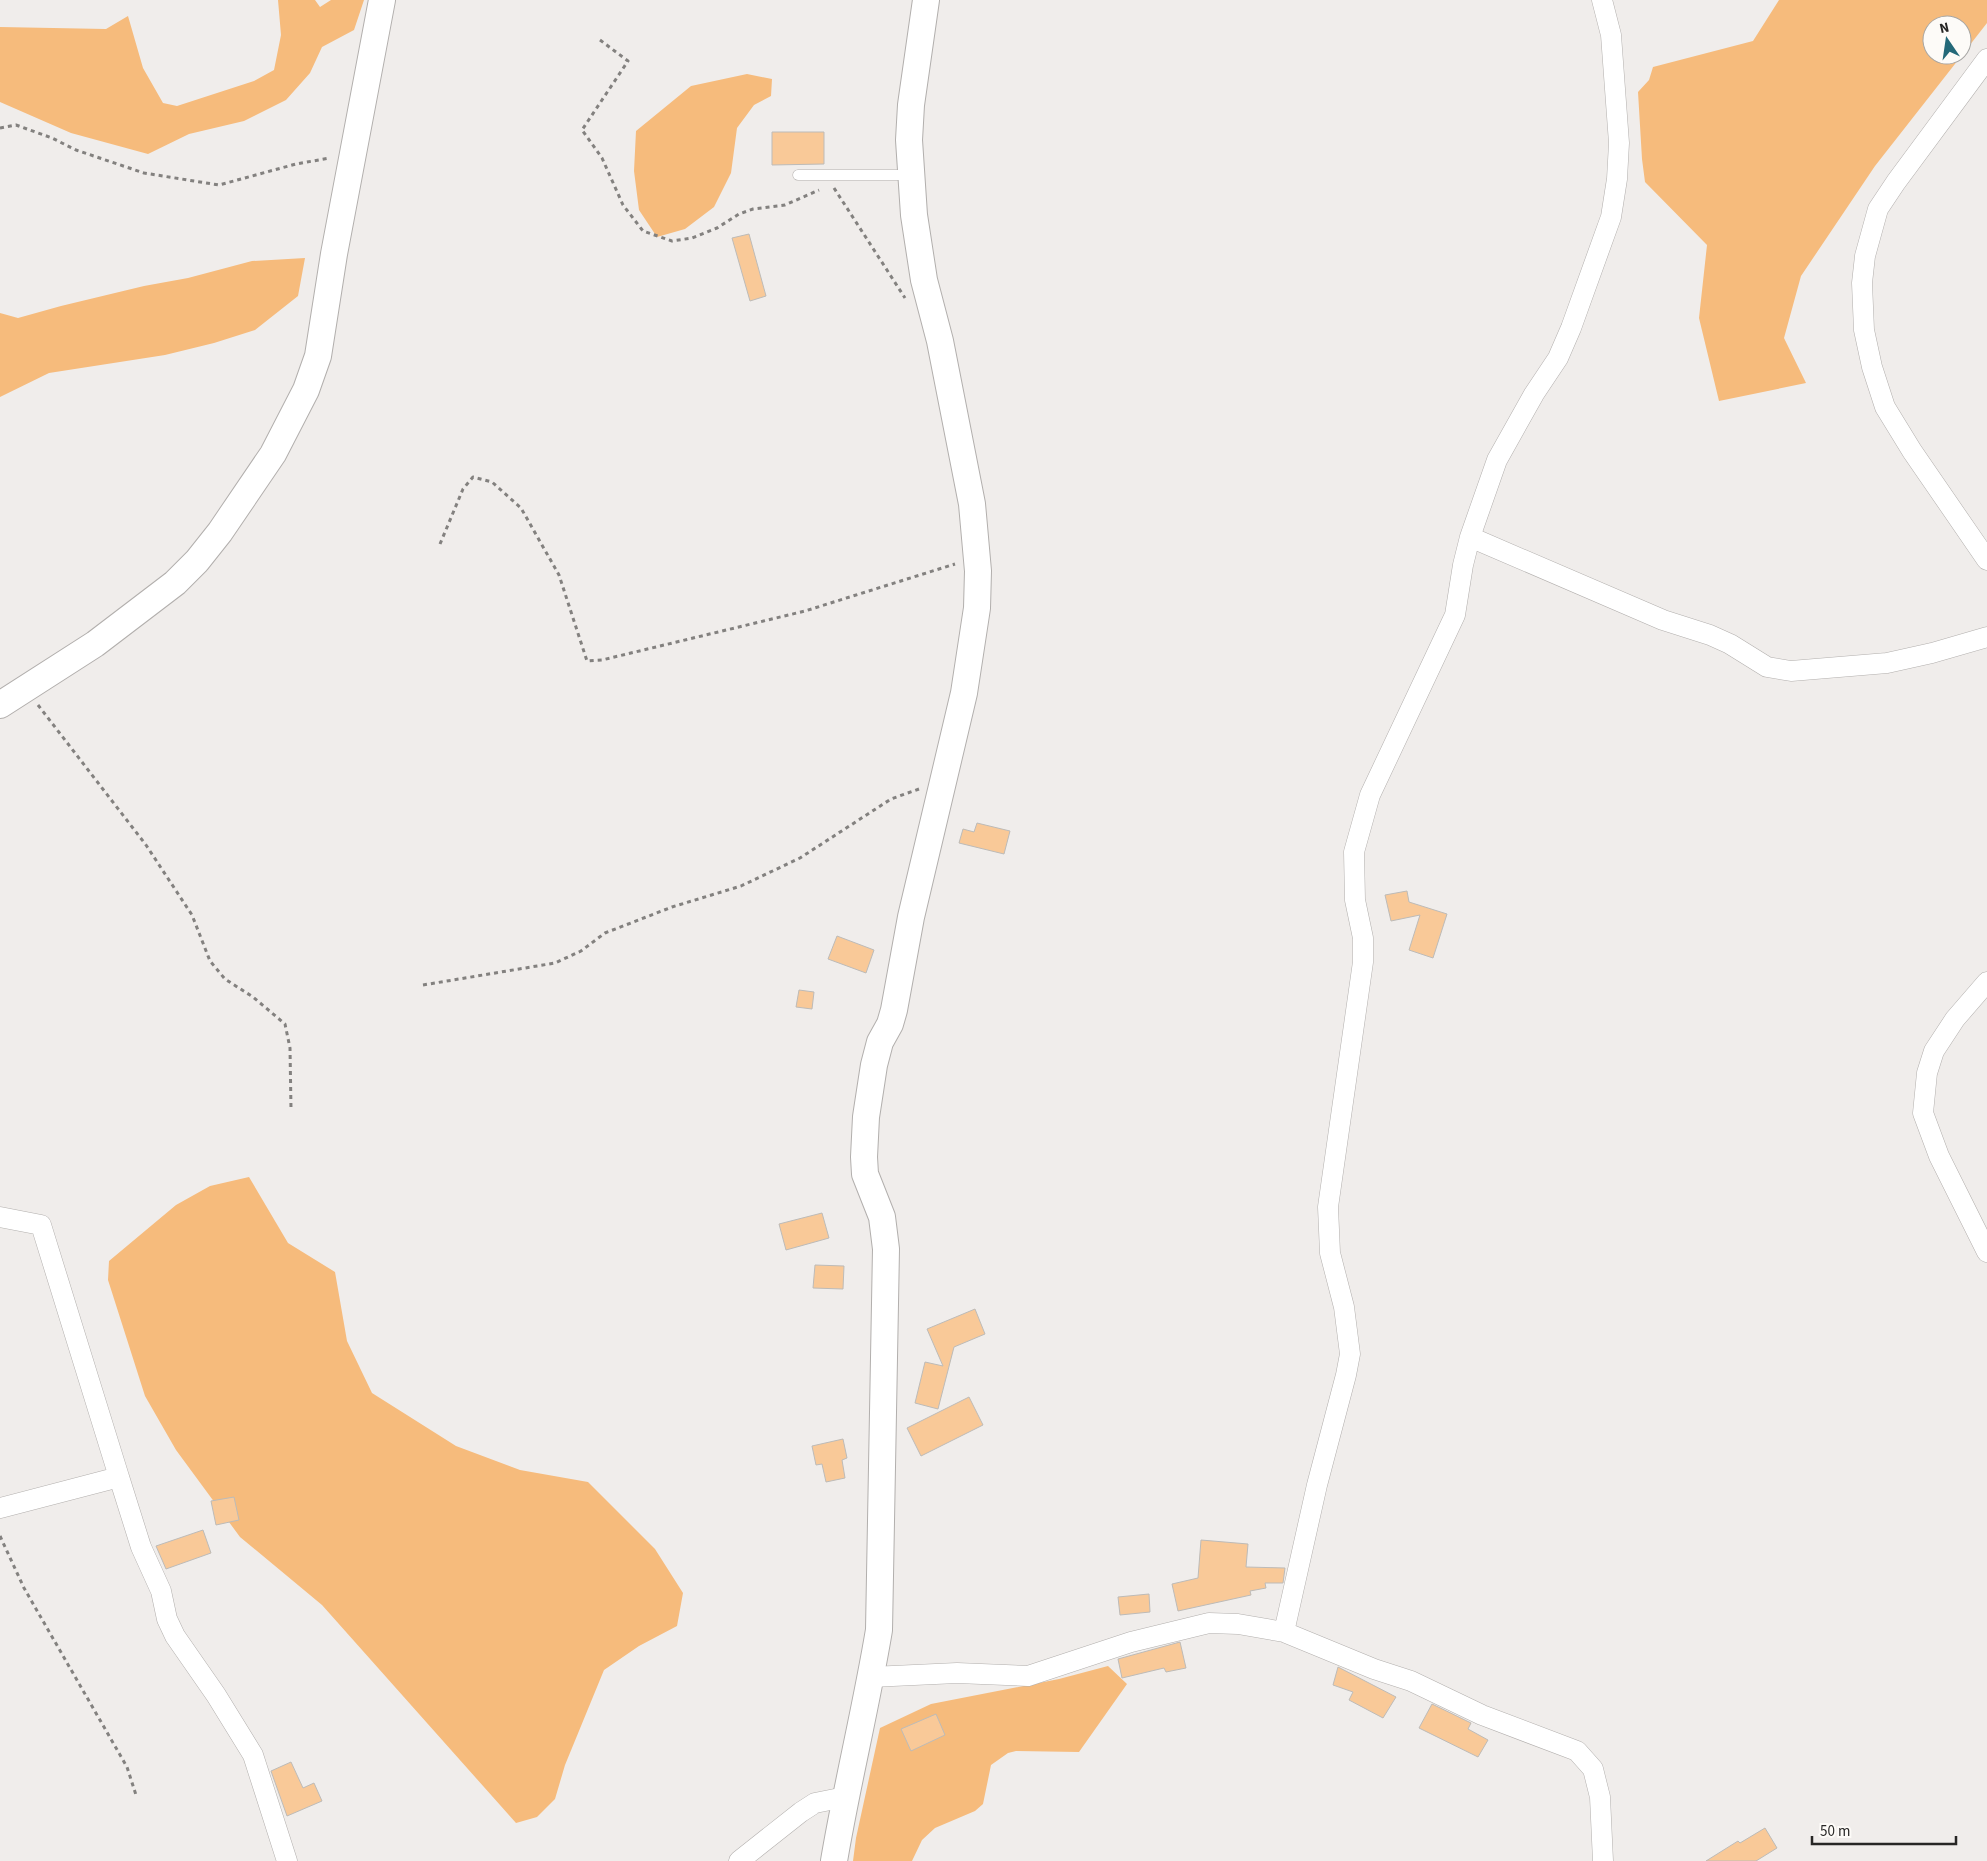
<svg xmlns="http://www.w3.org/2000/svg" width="1987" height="1861" font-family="'Source Sans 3',sans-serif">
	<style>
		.green { fill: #f6bb7c }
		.building { fill: #f9c998; stroke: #bdbbb8 }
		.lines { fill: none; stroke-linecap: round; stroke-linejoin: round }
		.service-casing { stroke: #b2afad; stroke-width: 11 }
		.minor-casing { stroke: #b2afad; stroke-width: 21 }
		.tertiary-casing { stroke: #b2afad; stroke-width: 28 }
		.path { stroke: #83817f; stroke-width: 3; stroke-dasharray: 4 4; stroke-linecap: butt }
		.service { stroke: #fff; stroke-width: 10 }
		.minor { stroke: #fff; stroke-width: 20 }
		.tertiary { stroke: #fff; stroke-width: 26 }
	</style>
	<rect width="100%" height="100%" fill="#f0edeb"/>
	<path class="green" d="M278 0H315L320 7 331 0H364L354 30 322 47 310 73 286 100 244 121 189 134 148 154 71 133 0 102V27L106 29 128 16 143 68 163 103 177 106 254 81 274 70 281 35Z
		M1779 0H1987V23L1962 55V25H1932V55H1962L1875 166 1801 276 1784 338 1806 383 1719 401 1699 318 1707 245 1645 182 1642 159 1638 92 1649 80 1653 67 1753 41Z
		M747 74 772 79 771 96 754 105 737 128 731 173 714 207 685 229 657 237 639 210 634 171 636 131 691 86Z
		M305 258 298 296 255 330 214 343 165 355 49 373 0 397V313L18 318 61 306 144 286 188 278 252 261Z
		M249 1177 288 1243 335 1272 347 1341 372 1393 456 1446 520 1470 588 1482 655 1549 683 1593 677 1626 639 1646 604 1670 565 1765 555 1799 537 1817 516 1823 322 1605 240 1537 176 1450 145 1396 108 1280 109 1261 176 1205 210 1186Z
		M1108 1666 1127 1684 1079 1752 1016 1751 1008 1753 991 1765 983 1804 975 1811 935 1828 922 1840 912 1861H853L856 1838 880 1728 931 1704 1059 1679Z"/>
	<path class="building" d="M772 132H824V164L772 165Z
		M749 234 766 296 750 301 732 238Z
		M977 823 1010 831 1004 854 959 843 963 829 974 832Z
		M1407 891 1409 902 1447 914 1433 958 1409 950 1420 915 1391 921 1385 895Z
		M837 936 874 950 866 973 828 959Z
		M799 990 814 992 812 1009 796 1007Z
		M822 1213 829 1238 786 1250 779 1224Z
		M815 1265 844 1266 843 1289 813 1288Z
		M975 1309 985 1334 954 1347 938 1409 915 1403 925 1362 943 1366 927 1329Z
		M969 1397 983 1425 921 1456 907 1428Z
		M843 1439 847 1458 842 1460 845 1478 826 1482 822 1464 816 1465 812 1446Z
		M234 1497 239 1520 216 1525 211 1501Z
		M203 1530 211 1553 166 1569 156 1546Z
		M1201 1540 1248 1544 1246 1567 1285 1568 1283 1583H1265L1266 1588 1250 1591 1251 1595 1178 1611 1172 1584 1198 1578Z
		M1149 1594 1150 1612 1120 1615 1118 1597Z
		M1180 1642 1186 1668 1166 1672 1164 1668 1122 1678 1118 1659Z
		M1338 1667 1396 1697 1383 1718 1349 1700 1353 1692 1333 1685Z
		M1432 1704 1471 1723 1468 1729 1488 1740 1478 1757 1419 1728Z
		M936 1714 945 1735 911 1751 901 1729Z
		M291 1762 303 1788 314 1783 322 1801 287 1816 271 1771Z
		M1765 1828 1777 1848 1756 1861H1706L1738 1841 1740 1843Z"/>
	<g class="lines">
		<defs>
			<path id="service" d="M798 175H911"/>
			<path id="minor" d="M1987 59 1896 182 1878 209 1865 256 1862 283 1864 330 1872 367 1885 407 1912 451 1987 560
				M1470 537 1663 620 1710 635 1730 644 1767 667 1791 671 1887 663 1932 653 1987 637
				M1987 982 1955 1019 1934 1051 1927 1073 1923 1113 1939 1156 1987 1252
				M0 1217 41 1225 119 1477
				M0 1508 119 1477 141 1547 161 1591 167 1619 175 1636 216 1695 253 1755 287 1861
				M1284 1632 1317 1485 1346 1375 1350 1354 1344 1307 1330 1253 1328 1207 1363 962V938L1355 900 1354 852 1370 795 1455 615 1463 565 1470 537 1497 460 1534 394 1558 358 1571 328 1611 217 1617 179 1619 143 1611 35 1602 0
				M871 1677 957 1673 1028 1676 1131 1642 1209 1623 1238 1624 1284 1632 1374 1669 1411 1681 1482 1715 1577 1751 1593 1769 1600 1797 1603 1861
				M739 1861 801 1812 815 1803 845 1797"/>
			<path id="tertiary" d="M0 705 95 644 175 583 197 561 220 532 273 454 306 390 318 356 334 254 382 0
				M834 1861C847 1784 866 1708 879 1630L886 1249 882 1217 865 1174 864 1157 866 1117 874 1065 880 1042 890 1024 894 1010 911 917 964 693 977 608 978 571 972 504 940 341 924 280 914 215 909 140 911 105 926 0"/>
		</defs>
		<use href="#service" class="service-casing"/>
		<use href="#minor" class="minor-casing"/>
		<use href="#tertiary" class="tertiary-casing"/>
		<path class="path" d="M600 40 628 61 582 130 602 158 623 205 643 231 672 241 692 238 717 228 739 214 753 209 785 205 819 190
			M0 128 16 125 52 138 76 150 144 173 219 185 296 164 330 158
			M834 188 905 298
			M440 544 463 489 473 477 492 482 521 508 559 575 587 661 602 660 805 611 955 564
			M38 705 146 845 192 915 210 961 225 979 253 997 285 1024 290 1048 291 1109
			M423 985 555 963 581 951 605 933 672 907 741 886 800 858 891 799 919 789
			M0 1536 24 1588 127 1767 136 1795"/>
		<use href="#service" class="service"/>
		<use href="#minor" class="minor"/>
		<use href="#tertiary" class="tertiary"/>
	</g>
	<g transform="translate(1947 40) rotate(347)"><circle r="24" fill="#fdfbf8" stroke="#a7a6a4"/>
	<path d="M0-4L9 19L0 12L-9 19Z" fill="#246979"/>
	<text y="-8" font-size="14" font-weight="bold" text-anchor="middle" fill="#272625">N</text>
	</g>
	<path d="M1812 1836v8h144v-8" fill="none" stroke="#272625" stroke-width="2.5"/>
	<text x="1820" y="1836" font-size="15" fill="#272625" stroke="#fdfbf8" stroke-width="4" paint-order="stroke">50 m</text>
</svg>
